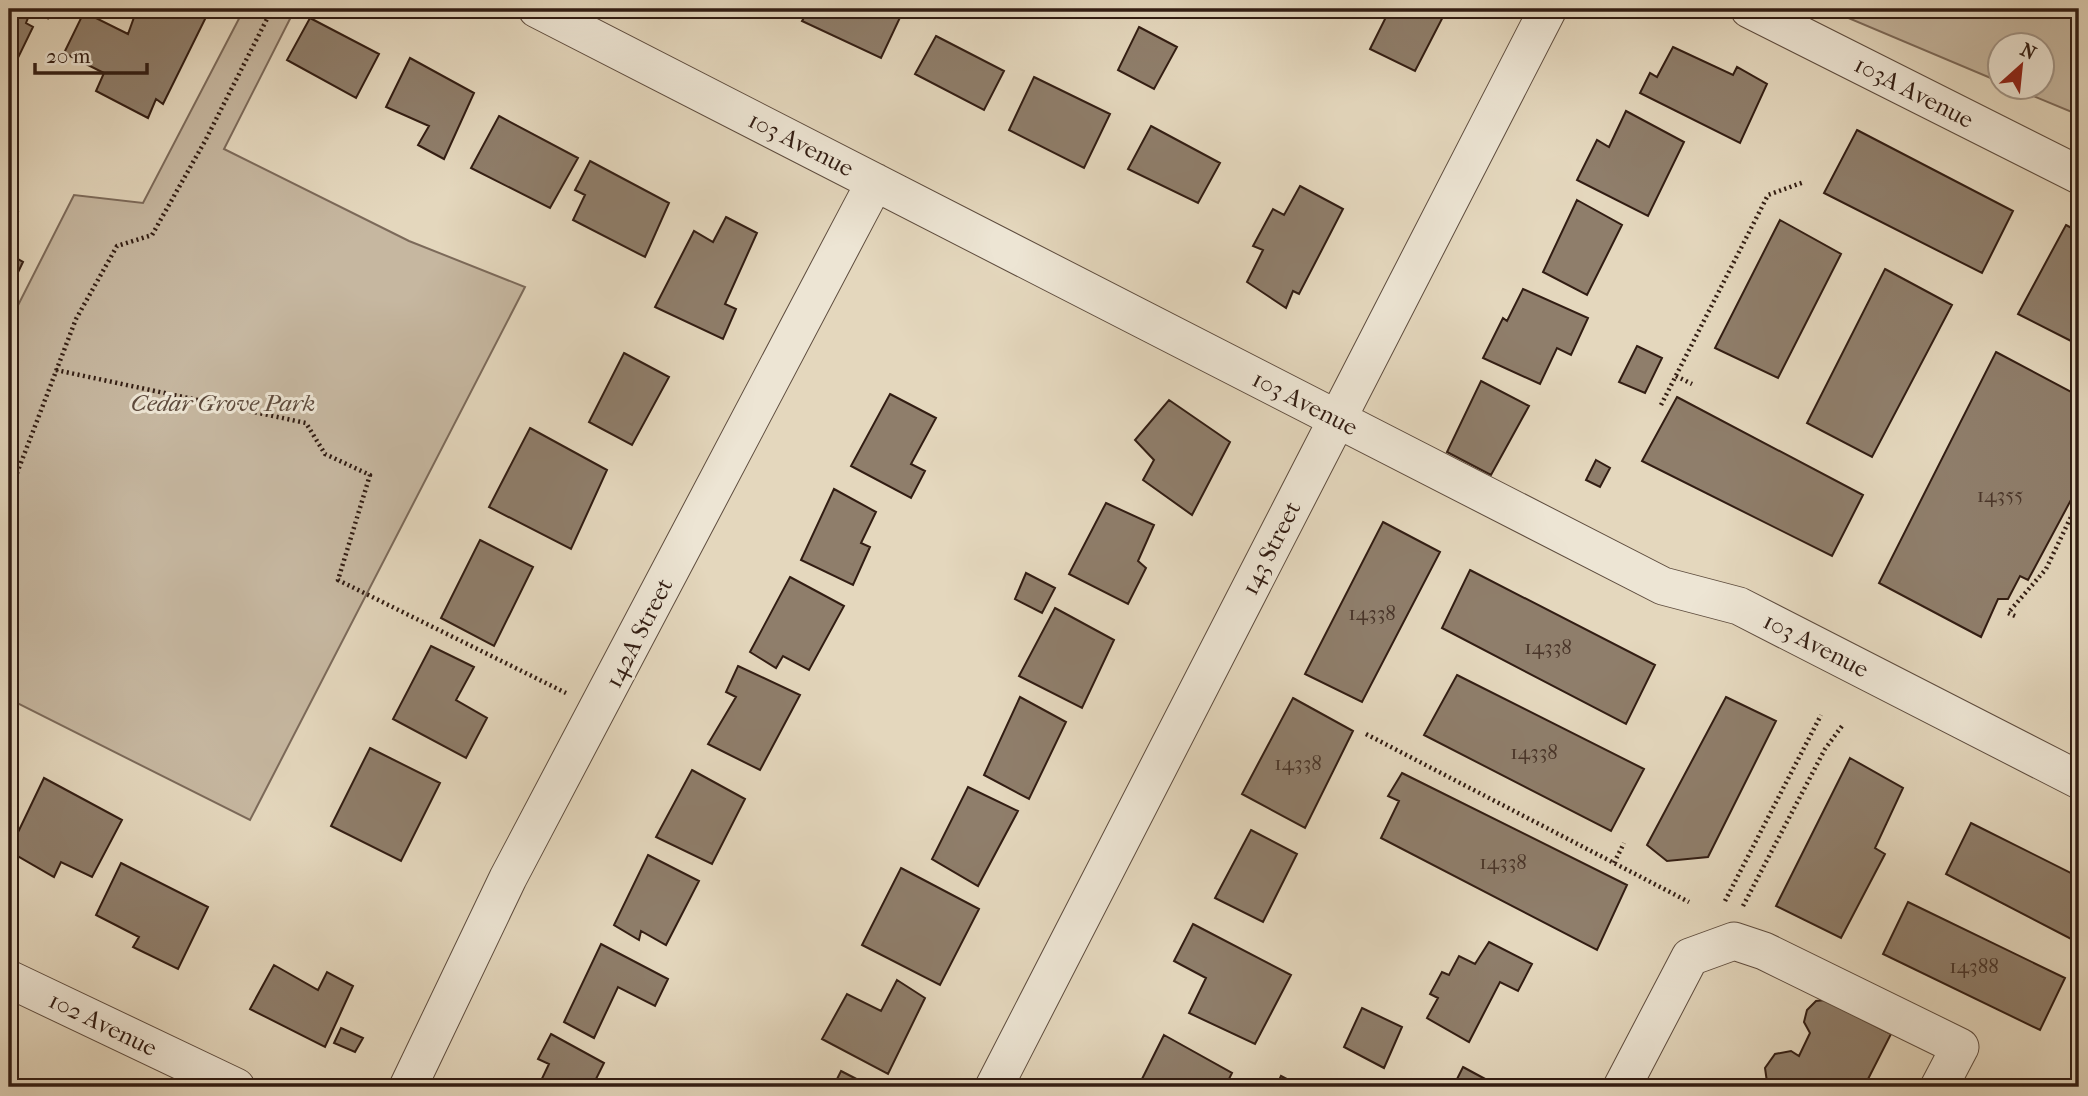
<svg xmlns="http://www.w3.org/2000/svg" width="2088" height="1096" font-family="'IM FELL French Canon',serif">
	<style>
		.green { fill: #c6b7a0; stroke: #7c6a5a; stroke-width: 2 }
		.building { fill: #8f7e6b; stroke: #321d13; stroke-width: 2 }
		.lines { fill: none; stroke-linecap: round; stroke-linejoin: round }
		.minor-casing { stroke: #5e4c3e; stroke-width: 39 }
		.path { stroke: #321d13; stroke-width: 4.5; stroke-dasharray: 2 3.5; stroke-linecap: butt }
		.minor { stroke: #ede5d4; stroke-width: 37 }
		.labels { text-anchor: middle; stroke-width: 6; stroke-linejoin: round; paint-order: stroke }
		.number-label { font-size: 21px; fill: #493529 }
		.street-label { font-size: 24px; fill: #321d13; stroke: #ede5d4 }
		.park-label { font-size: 24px; font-style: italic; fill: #5e4b3d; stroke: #ede5d4 }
	</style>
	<rect width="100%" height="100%" fill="#e4d7bd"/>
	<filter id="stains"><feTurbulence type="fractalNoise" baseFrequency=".00286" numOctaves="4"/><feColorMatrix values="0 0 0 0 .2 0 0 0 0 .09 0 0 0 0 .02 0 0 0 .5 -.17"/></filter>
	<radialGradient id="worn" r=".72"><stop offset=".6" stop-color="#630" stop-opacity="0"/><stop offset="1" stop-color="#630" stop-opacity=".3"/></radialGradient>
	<path class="green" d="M244 9H295L224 149 409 241 525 287 250 820 9 699V323L74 195 143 203Z
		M1835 9H2079V115L2014 88H2042V46H2000V82L1834 12Z"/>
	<path class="building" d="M9 9 30 13 26 23 33 27 15 64 9 61Z
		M137 9H210L163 104 156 99 148 118 96 91 104 73 64 53 84 12 128 34Z
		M809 9H904L881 58 802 21Z
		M1390 9H1447L1415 71 1370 49Z
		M310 18 379 54 356 98 287 60Z
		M1139 27 1177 47 1154 89 1118 70Z
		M936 36 1004 71 984 110 915 74Z
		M1673 47 1733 75 1737 67 1767 84 1740 143 1640 93 1650 73 1657 77Z
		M410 58 474 93 444 159 418 145 429 126 386 107Z
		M1034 77 1110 114 1084 168 1009 130Z
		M1626 111 1684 142 1648 216 1577 180 1597 140 1609 147Z
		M499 116 578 158 550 208 471 168Z
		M1151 126 1220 163 1198 203 1128 169Z
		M1857 130 2013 211 1982 273 1824 193Z
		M590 161 669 203 645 257 573 220 585 195 575 190Z
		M1300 186 1343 209 1299 294 1293 291 1286 308 1247 282 1263 250 1253 246 1273 209 1284 215Z
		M1577 200 1622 225 1587 295 1543 272Z
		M9 207 18 212 9 233Z
		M726 217 757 233 725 304 736 309 723 339 655 307 694 231 713 242Z
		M1780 220 1841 254 1778 378 1715 348Z
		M2066 225 2079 232V345L2018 314Z
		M9 245 13 247 9 254 23 262 9 291Z
		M1885 269 1952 305 1872 457 1807 423Z
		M1523 289 1588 318 1571 355 1557 348 1540 384 1483 358 1503 318 1507 321Z
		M1637 346 1662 358 1645 393 1619 382Z
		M1996 352 2079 396V434L2074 446 2079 451V466L2073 479 2079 485 2028 580 2020 576 2008 599H1998L1981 637 1879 583Z
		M624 353 669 377 632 445 589 422Z
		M1481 381 1529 406 1491 475 1447 452Z
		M890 394 936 418 911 464 925 471 911 498 851 466Z
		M1677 397 1863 495 1832 556 1642 461Z
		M1169 400 1230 442 1192 515 1143 480 1154 460 1135 440Z
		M530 428 607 470 571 549 489 507Z
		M1596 460 1610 468 1600 487 1586 480Z
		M834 489 876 512 861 543 870 547 853 585 801 560Z
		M1106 503 1154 525 1138 561 1146 568 1128 604 1069 574Z
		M1383 522 1440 552 1362 702 1305 674Z
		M480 540 533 567 494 646 441 618Z
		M1470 570 1655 665 1626 724 1442 628Z
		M1026 573 1055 588 1042 613 1015 599Z
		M790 577 844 606 809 670 783 656 776 668 750 652Z
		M1055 608 1114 640 1082 708 1019 676Z
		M431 646 474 667 456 700 487 718 466 758 393 719Z
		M738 666 800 695 760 770 708 744 736 697 726 692Z
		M1457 675 1644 769 1611 831 1424 735Z
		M1020 697 1066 722 1029 799 984 775Z
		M1726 697 1776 721 1708 857 1667 861 1647 845Z
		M1293 698 1353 731 1305 828 1242 794Z
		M370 748 440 783 401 861 331 826Z
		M1850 758 1903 788 1875 848 1885 854 1841 938 1776 906Z
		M692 770 745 799 712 864 656 837Z
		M1402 773 1627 885 1597 950 1381 838 1399 801 1388 796Z
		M44 778 122 820 92 877 61 862 54 877 9 851Z
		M9 783 17 787 9 802Z
		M968 787 1018 811 978 886 932 859Z
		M1971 823 2079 877V943L1946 874Z
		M1251 830 1297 854 1263 922 1215 898Z
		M648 855 699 881 666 945 641 931 639 940 614 925Z
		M121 863 208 907 178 969 133 947 139 937 96 915Z
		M901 868 979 909 940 985 862 945Z
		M1908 902 2065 978 2040 1030 1883 954Z
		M1193 924 1291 975 1255 1044 1189 1013 1206 978 1174 961Z
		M1489 942 1532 964 1518 991 1500 982 1469 1042 1427 1018 1438 998 1430 994 1442 972 1449 975 1459 956 1475 964Z
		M601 944 668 979 655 1006 618 987 594 1038 564 1022Z
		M274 965 318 990 327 972 353 986 325 1047 250 1009Z
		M897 980 925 998 888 1074 822 1039 847 994 881 1011Z
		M1825 1000 1891 1034 1864 1087H1778L1767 1082 1765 1068 1775 1054 1791 1051 1799 1056 1810 1033 1804 1022 1807 1010 1816 1001Z
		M1362 1008 1402 1027 1384 1068 1344 1047Z
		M341 1028 363 1038 355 1052 334 1043Z
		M551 1034 604 1063 592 1087H538L549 1064 538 1059Z
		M1164 1035 1232 1073 1225 1087H1138Z
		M1463 1067 1500 1087H1453Z
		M841 1071 872 1087H833Z
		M1281 1076 1302 1087H1276Z"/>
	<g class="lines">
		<defs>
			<path id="minor" d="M537 9 1663 586 1739 606 2079 780
				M1749 9 2079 175
				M9 979 236 1087
				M408 1087 508 878 875 182
				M994 1087 1548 9
				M1622 1087 1690 957 1734 941 1764 951 1960 1047 1939 1087"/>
		</defs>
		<use href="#minor" class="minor-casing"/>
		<path class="path" d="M27 9 50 18
			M56 370 306 423 325 454 370 475 338 580 566 693
			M1676 376 1692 384
			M1661 405 1768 195 1804 182
			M9 494 76 319 117 246 152 235 205 141 272 9
			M2015 616 2008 613 2046 569 2079 500
			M1366 734 1689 902
			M1614 863 1624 843
			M1725 901 1821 715
			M1743 906 1825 749 1842 726"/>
		<use href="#minor" class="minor"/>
	</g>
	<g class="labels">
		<g class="number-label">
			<text x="2000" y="502">14355</text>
			<text x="1372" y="620">14338</text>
			<text x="1548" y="654">14338</text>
			<text x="1534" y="759">14338</text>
			<text x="1298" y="770">14338</text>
			<text x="1503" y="869">14338</text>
			<text x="1974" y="973">14388</text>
		</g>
		<g class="street-label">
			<text transform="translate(1914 92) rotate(27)" y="8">103A Avenue</text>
			<text transform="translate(801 144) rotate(27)" y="8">103 Avenue</text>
			<text transform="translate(1305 403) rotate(27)" y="8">103 Avenue</text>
			<text transform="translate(1271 548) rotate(-63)" y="8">143 Street</text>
			<text transform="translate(639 633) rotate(-63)" y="8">142A Street</text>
			<text transform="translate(1816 645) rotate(27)" y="8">103 Avenue</text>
			<text transform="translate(103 1024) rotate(26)" y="8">102 Avenue</text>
		</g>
		<g class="park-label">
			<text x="223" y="411">Cedar Grove Park</text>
		</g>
	</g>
	<rect width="2088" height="1096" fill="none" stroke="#e4d7bd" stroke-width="35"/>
	<rect x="10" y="10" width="2067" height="1075" fill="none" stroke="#321d13" stroke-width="3.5"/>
	<rect x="18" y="18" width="2053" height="1061" fill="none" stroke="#321d13" stroke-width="2"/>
	<g transform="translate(2021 66) rotate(27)"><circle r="33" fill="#ede5d4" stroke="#a29587" stroke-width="2"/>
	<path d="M0-5L12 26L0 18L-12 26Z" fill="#8f2418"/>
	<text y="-10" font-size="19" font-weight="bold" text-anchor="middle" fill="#321d13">N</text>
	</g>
	<path d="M35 63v10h112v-10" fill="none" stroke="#321d13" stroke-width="3.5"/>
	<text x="46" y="63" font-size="21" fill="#321d13" stroke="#ede5d4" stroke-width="5" paint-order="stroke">20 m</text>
	<rect width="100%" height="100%" filter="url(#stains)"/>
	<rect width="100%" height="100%" fill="url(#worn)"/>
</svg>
